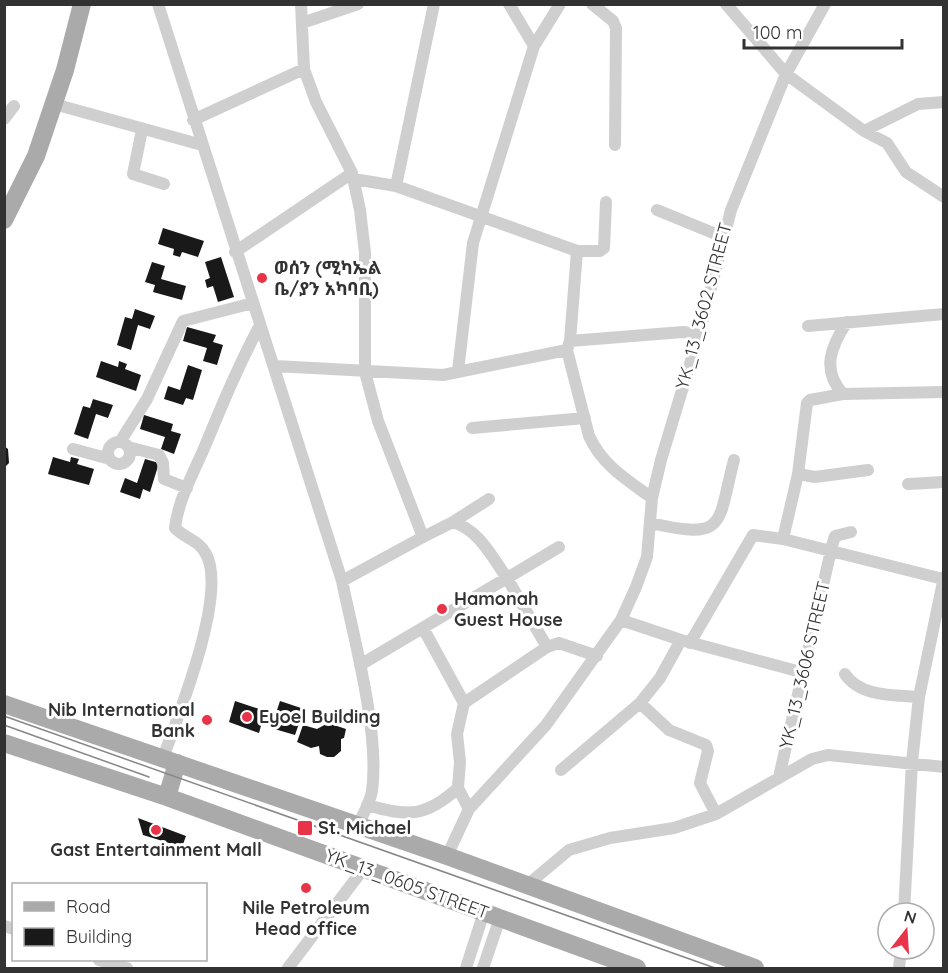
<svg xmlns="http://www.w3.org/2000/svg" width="948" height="973" font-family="Quicksand,'Noto Sans Ethiopic',sans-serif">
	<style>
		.building { fill: #191919 }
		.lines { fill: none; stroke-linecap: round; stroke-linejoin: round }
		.minor { stroke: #cfcfcf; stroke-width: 12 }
		.primary { stroke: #aaa; stroke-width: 18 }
		.tram { stroke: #878787; stroke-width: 1.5 }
		.poi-dot { fill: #e83448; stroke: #fff; stroke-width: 2 }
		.labels { text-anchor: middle; stroke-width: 6; stroke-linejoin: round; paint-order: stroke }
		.poi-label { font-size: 18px; font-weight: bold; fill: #323232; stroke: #fff; text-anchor: start }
		.street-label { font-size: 18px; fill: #323232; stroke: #fff }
	</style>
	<rect width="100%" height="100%" fill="#fff"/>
	<path class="building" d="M163 228 204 241 198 257 182 252 180 257 173 255 174 249 158 244Z
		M221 257 234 297 218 302 213 286 207 288 205 280 210 278 205 262Z
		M152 262 165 266 161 279 186 286 182 300 153 292 155 285 145 282Z
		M135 309 155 316 150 329 138 325 131 350 117 345 125 317 132 319Z
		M187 327 216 335 213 342 223 345 217 365 203 361 207 348 183 341Z
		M101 361 118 367 119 361 127 364 125 369 141 375 136 391 96 377Z
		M188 365 202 370 193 400 186 398 183 405 164 399 168 386 180 390Z
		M93 399 113 405 108 418 96 414 88 439 74 434 83 406 90 408Z
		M144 415 173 424 171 431 181 434 174 454 161 449 165 437 140 429Z
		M4 446 8 449 9 463 4 468Z
		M53 457 70 462 71 457 79 459 77 464 94 469 89 485 48 474Z
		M145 459 159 463 150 492 143 489 140 499 120 492 125 478 137 483Z
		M235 701 265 711 259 733 229 722Z
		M280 701 304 709 295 735 271 728Z
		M328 723 346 729 344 738 341 739V751L334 757H327L320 754 319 746 311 748 297 742 303 725 317 729Z
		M138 818 186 836 182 847 143 835Z"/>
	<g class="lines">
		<path class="minor" d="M158 4 342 581C354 639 380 733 372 791 370 803 363 814 358 825
			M301 4 304 69 316 102 352 173 360 210 365 253V372L378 421 423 537 342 581
			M592 4 613 21 616 28 615 145
			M726 4 786 74 864 131 887 143 906 172 944 197
			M302 23 358 4
			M534 46 560 4
			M54 104 202 145
			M4 119 14 106
			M193 120 304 69
			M142 130 133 174 164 184
			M864 131 918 104 944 102
			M354 179 396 186 577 251H600L604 248 606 202
			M396 186 434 4
			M657 210 723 237
			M235 252 352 173
			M808 326 944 314
			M570 341 577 251
			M567 350 570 341 683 332 699 334
			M275 366 443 375 567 350 589 436C602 465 627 480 652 498
			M458 371 473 243 534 46 509 4
			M843 394C821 370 831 346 847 322
			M472 428 585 418
			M120 442 147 399 183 321 253 303
			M108 453a11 11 0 1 1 22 0a11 11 0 1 1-22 0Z
			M128 447 159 455 163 463 164 479 187 488
			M73 449 110 459
			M798 474 815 477 868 470
			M908 484 944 482
			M453 522 489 499
			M651 523C728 541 717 524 734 460
			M423 537 453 522C479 530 492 557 507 578L559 547
			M783 539 798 474 807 403 810 400 843 394 944 392
			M621 620 681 640 801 672
			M423 628 464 703
			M690 643 753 535 783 539 943 579
			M360 665 507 578 547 647 559 643 597 656
			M845 674C860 697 894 695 919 697
			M640 703 669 730 706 745 708 751 700 783 716 814
			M163 758C178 716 228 594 206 554 199 540 184 538 175 528 178 500 194 472 205 446 222 405 239 364 260 325
			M561 770 640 703 660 678 681 640
			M779 777 832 546 835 536 851 532
			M367 805C408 817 426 817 458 788
			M469 809 458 788 460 762 457 734 464 703 547 647
			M447 856 469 809 546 725 621 620 636 587 647 557 652 498 661 460 699 334 731 210 786 74 825 4
			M526 886 569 850 610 838 674 828 716 814 812 759 828 755 944 767
			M904 913 912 762 919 697 944 577
			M4 926 14 929
			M99 960 127 968
			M288 968 364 868
			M466 968 484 912
			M483 968 500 918
			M899 968 901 949"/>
		<path class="primary" d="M4 220 36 156 65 70 82 4
			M4 704 447 856 755 968
			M4 743 167 797 637 968
			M167 797 177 763"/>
		<path class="tram" d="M4 716 715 968
			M4 725 149 777"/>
	</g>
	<g class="poi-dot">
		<circle cx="262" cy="278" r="6"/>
		<circle cx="442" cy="609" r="6"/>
		<circle cx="247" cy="717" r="6"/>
		<circle cx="207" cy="720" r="6"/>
		<rect x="297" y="820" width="16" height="16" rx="3"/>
		<circle cx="156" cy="830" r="6"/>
		<circle cx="306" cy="888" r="6"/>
	</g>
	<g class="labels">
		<g class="poi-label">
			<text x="274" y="274">ወሰን (ሚካኤል<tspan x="274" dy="21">ቤ/ያን አካባቢ)</tspan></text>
			<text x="454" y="605">Hamonah<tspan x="454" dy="21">Guest House</tspan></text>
			<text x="195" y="716" text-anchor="end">Nib International<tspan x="195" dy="21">Bank</tspan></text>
			<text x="259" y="723">Eyoel Building</text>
			<text x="318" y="834">St. Michael</text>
			<text x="156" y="856" text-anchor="middle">Gast Entertainment Mall</text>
			<text x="306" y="914" text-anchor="middle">Nile Petroleum<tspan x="306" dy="21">Head office</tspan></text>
		</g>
		<g class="street-label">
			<text transform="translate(704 306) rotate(-75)" y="6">YK_13_3602 STREET</text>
			<text transform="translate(805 665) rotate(-77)" y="6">YK_13_3606 STREET</text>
			<text transform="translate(407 884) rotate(20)" y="6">YK_13_0605 STREET</text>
		</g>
	</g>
	<rect width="948" height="973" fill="none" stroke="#323232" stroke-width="12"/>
	<rect x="12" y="883" width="195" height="78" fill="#ffffff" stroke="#adadad" stroke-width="1.5"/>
	<rect x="24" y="902" width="30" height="9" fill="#aaaaaa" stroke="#adadad" stroke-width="1.5"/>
	<text x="66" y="913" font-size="18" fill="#323232">Road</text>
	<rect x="24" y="928" width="30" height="18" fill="#191919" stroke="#adadad" stroke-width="1.5"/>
	<text x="66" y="943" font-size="18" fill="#323232">Building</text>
	<g transform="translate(906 931) rotate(17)"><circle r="28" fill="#ffffff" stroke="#adadad" stroke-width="1.5"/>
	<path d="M0-4.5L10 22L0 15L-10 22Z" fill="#e83448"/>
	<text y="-9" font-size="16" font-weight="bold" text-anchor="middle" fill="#323232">N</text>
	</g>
	<path d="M744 39v9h158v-9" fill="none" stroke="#323232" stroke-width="3"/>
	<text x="753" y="39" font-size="18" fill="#323232" stroke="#ffffff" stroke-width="4.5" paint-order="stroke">100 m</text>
</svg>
